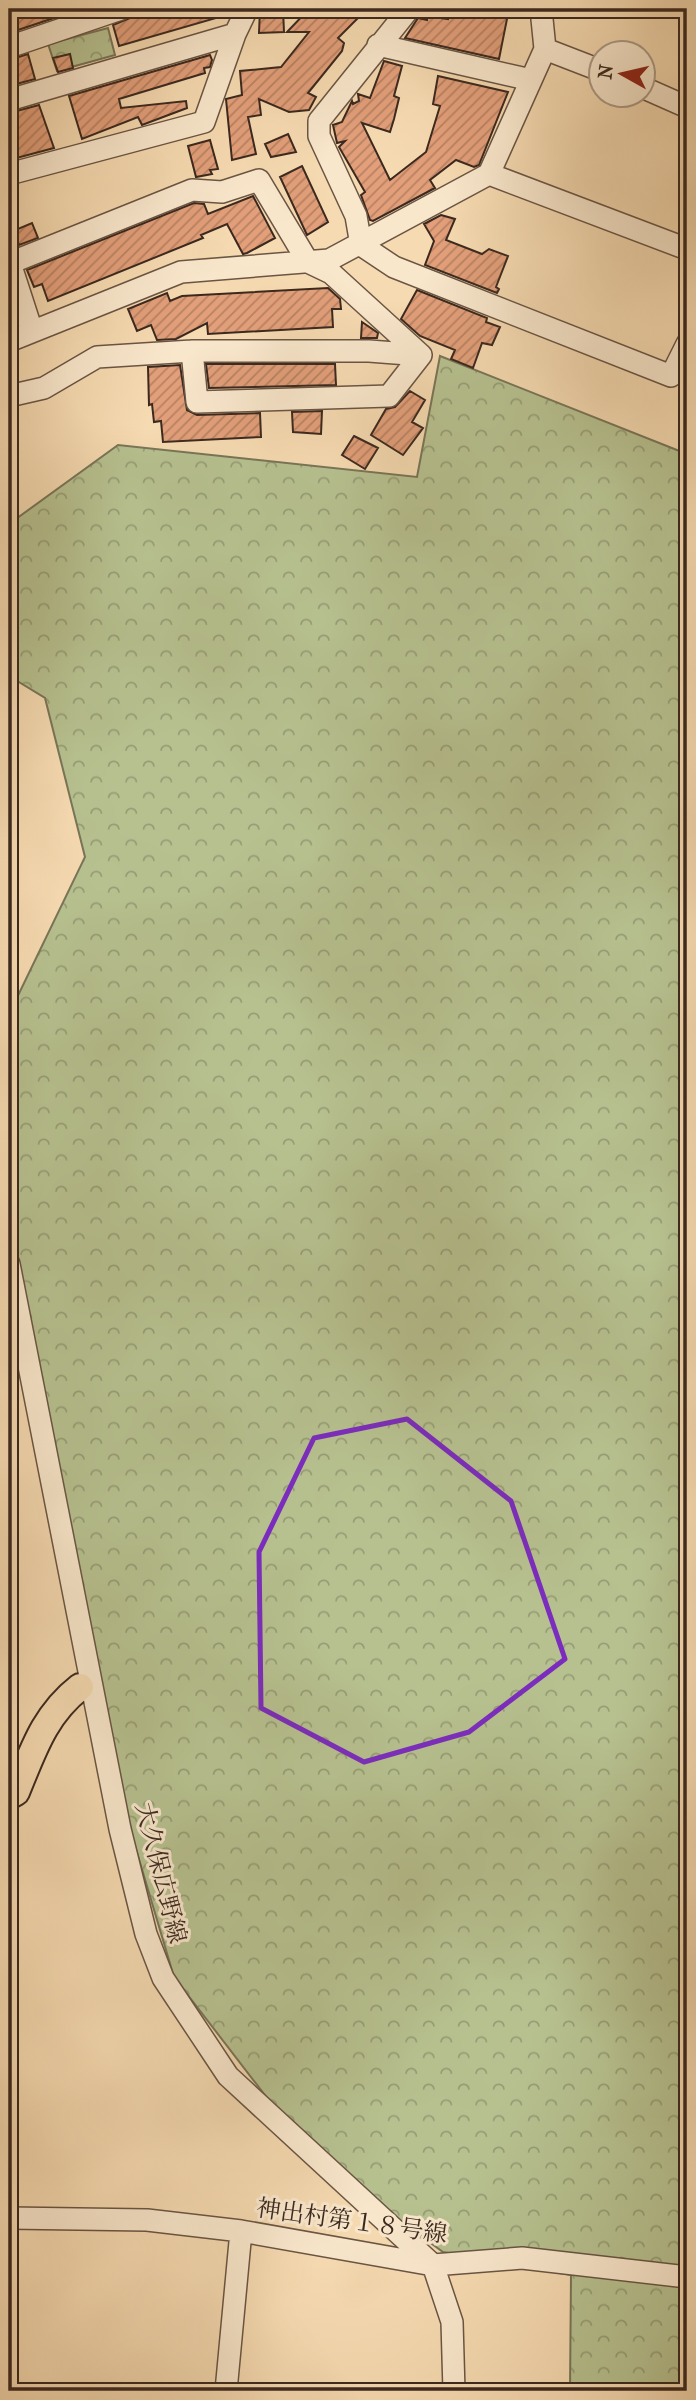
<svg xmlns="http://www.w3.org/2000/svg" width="696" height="2400" font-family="'IM FELL French Canon','Noto Serif JP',serif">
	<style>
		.forest { fill: url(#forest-crowns); stroke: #797558; stroke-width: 2 }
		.building { fill: url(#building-hatch); stroke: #3b291f; stroke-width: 2 }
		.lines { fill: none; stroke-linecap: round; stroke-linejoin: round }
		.minor-casing { stroke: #6a5544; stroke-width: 24 }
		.major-casing { stroke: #3b291f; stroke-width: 30 }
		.minor { stroke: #f9e7cc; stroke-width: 21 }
		.major { stroke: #f6dab1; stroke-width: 26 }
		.marked { fill: none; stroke: #7b2cbf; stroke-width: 5; stroke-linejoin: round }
		.labels { text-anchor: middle; stroke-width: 6; stroke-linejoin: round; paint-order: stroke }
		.street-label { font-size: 24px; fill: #3b291f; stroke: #f9e7cc }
	</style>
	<defs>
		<pattern id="forest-crowns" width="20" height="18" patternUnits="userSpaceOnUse" patternTransform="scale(1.75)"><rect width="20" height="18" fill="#b7c190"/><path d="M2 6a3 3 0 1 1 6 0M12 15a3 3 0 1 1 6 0" fill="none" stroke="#969d75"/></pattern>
		<pattern id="building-hatch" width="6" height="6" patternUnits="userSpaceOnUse" patternTransform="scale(1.75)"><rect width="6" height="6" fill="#e29f7a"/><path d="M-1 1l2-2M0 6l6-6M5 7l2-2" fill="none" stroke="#b88263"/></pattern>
	</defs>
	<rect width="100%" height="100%" fill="#f6dab1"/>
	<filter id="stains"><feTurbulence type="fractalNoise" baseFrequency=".00286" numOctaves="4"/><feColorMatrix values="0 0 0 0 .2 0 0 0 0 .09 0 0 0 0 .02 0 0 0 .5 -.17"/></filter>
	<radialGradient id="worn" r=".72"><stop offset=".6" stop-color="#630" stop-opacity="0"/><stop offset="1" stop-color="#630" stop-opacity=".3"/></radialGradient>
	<path class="forest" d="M108 28 115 55 57 71 48 44Z
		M440 356 687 454V2391H570L571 2275 443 2252 311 2155 174 1977 130 1829 9 1213 11 1010 85 857 45 698 9 676V524L118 445 417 477Z"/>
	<path class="building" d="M9 9H15L18 18 44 9H81L9 33Z
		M134 9H232V10L230 14 119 46 113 25 130 18Z
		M260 9H283L284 32 259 33Z
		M309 9H367L338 38 344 43 342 51 308 93 316 97 309 110 289 112 259 99 261 115 248 117 256 154 232 160 226 99 242 95 240 71 281 67 309 32H287Z
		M449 9H509L499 59 405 38 418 18 427 20V16L448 19Z
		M28 54 35 79 9 86V60Z
		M70 54 73 68 58 72 53 58Z
		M210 55 212 60 210 67 204 68 205 73 119 99 121 108 186 101 187 108 142 125 138 117 82 139 69 96Z
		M384 61 402 66 394 96 399 98 394 119 390 132 362 123 390 180 426 152 440 106 433 104 438 76 508 92 479 165 474 167 456 160 430 180 435 188 373 221 370 220 361 195 365 192 339 147 345 141 337 143 333 125 342 122 352 101 353 104 359 101 358 94 370 98Z
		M39 105 54 148 9 160V113Z
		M288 134 296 152 271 157 265 144Z
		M210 140 218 169 210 170 212 174 196 177 188 146Z
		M302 166 328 222 307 235 280 177Z
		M253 196 275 238 247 253 243 254 227 224 201 235 203 238 48 301 42 284 34 287 27 270 194 203 204 204 208 214Z
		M441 215 455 219 446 240 482 254 489 249 508 256 496 287 499 289 497 293 425 265 434 241 424 224Z
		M32 223 38 238 19 245 13 231Z
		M328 288 340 299 341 309H332L333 327 208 334 207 323 176 339 157 340 151 325 137 331 128 309 167 293 170 301 182 296Z
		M417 290 487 318 486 322 500 327 492 345 482 343 473 368 451 359 455 350 420 336 401 319Z
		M362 322 378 333 377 338H361Z
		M206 364H335L336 385 209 388Z
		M180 365 187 410 197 415 260 413 261 437 163 442 161 421 154 422 152 404 149 405 148 367Z
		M410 391 425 400 412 422 423 428 403 455 371 435 386 409 395 407Z
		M322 411 321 434 293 432 292 412Z
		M354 436 378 448 365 469 342 455Z"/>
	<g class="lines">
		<defs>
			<path id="minor" d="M409 9 319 121V136L356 216 361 245 394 267 671 376 687 344
				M378 45 531 80
				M9 47 121 9
				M545 49 602 71
				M644 88 687 107
				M9 100 235 34
				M9 174 204 122 235 34 247 9
				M489 174 687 249
				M32 331 10 263 192 190 222 192 259 180 308 262 331 273 421 355
				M9 341 181 272 329 260 489 174 545 49 541 9
				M192 351 197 402 389 396 421 355
				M9 396 44 388 97 357 192 351H369L421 355
				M9 1264 120 1829 146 1934 163 1978 228 2076 433 2265 452 2322 454 2391
				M9 2218 147 2220 241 2231 433 2265 522 2258 687 2277
				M226 2391 241 2231"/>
			<path id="major" d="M9 1796 16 1792C33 1751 44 1715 80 1687"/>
		</defs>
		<use href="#minor" class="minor-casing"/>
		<use href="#major" class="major-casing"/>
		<use href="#minor" class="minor"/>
		<use href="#major" class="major"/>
	</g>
	<path class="marked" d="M407 1419 511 1501 565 1659 469 1732 364 1762 261 1708 259 1552 314 1438Z"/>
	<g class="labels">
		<g class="street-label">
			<text transform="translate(161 1873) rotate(76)" y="8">大久保広野線</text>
			<text transform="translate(352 2221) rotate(8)" y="8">神出村第１８号線</text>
		</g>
	</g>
	<rect width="696" height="2400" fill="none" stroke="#f6dab1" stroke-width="35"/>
	<rect x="10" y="10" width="675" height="2379" fill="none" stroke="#3b291f" stroke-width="3.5"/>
	<rect x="18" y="18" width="661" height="2365" fill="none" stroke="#3b291f" stroke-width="2"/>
	<g transform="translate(622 74) rotate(278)"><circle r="33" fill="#f9e7cc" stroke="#ad9b87" stroke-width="2"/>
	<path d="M0-5L12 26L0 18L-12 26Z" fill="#8f2418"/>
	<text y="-10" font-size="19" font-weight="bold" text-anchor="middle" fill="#3b291f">N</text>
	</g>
	<rect width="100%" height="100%" filter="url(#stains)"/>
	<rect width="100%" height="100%" fill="url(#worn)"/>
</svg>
